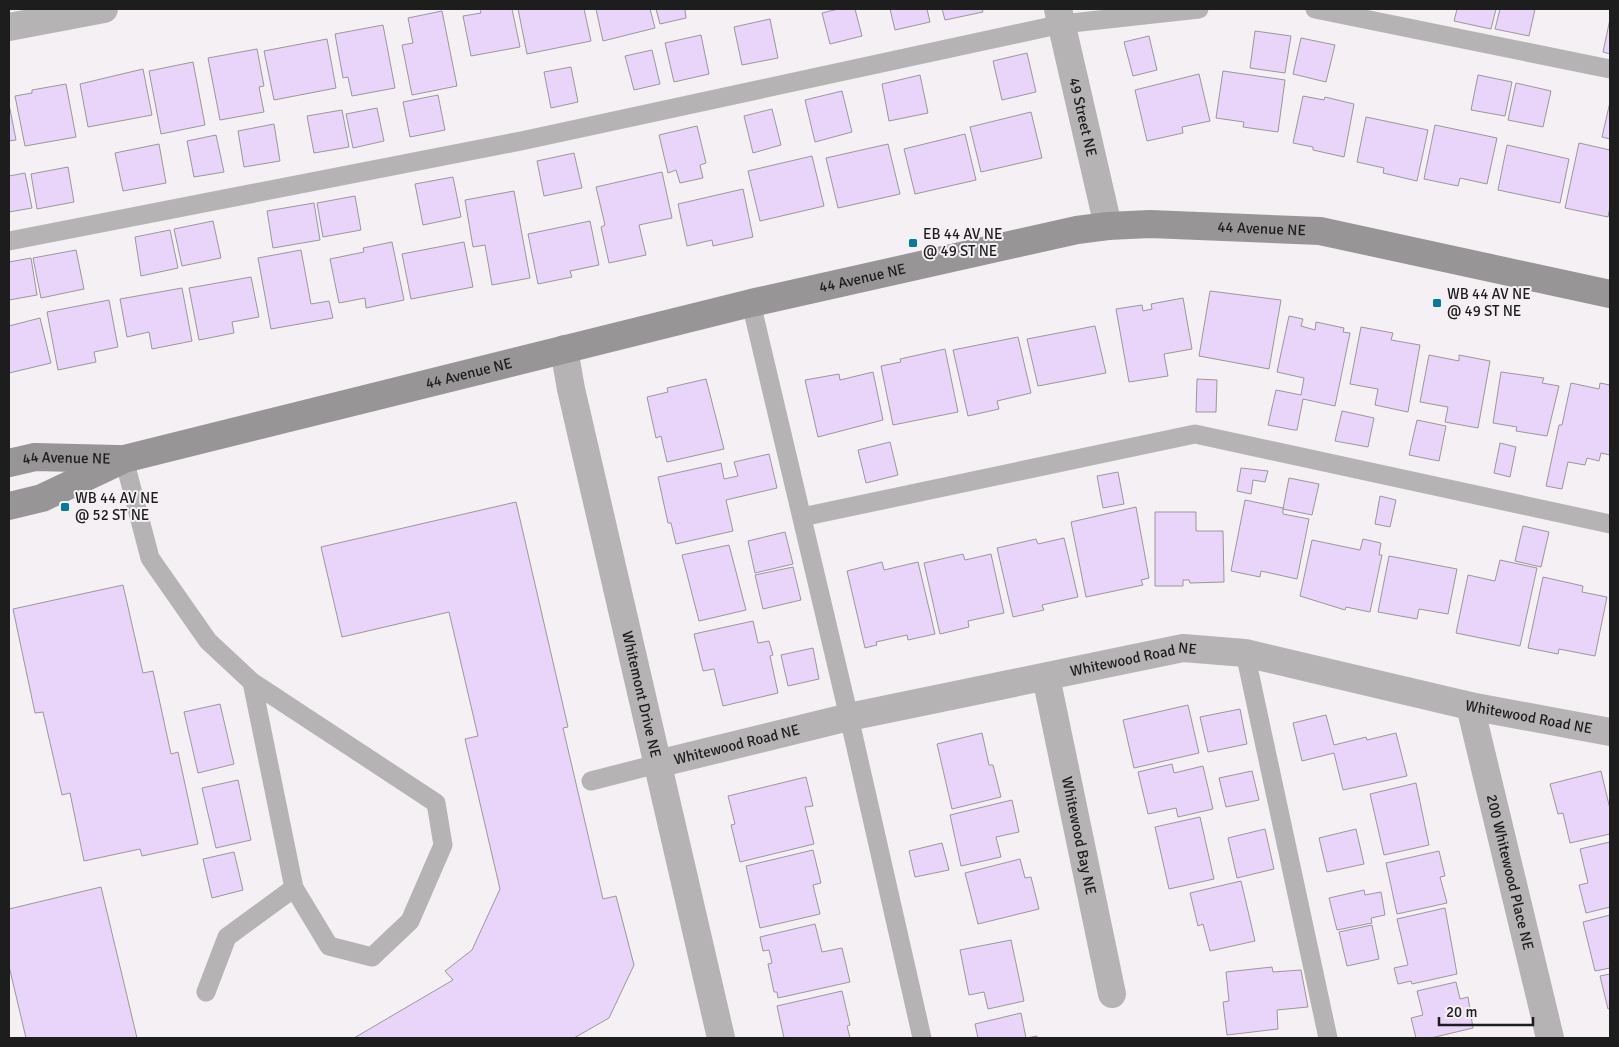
<svg xmlns="http://www.w3.org/2000/svg" width="1619" height="1047" font-family="Signika,sans-serif">
	<style>
		.building { fill: #e9d4fa; stroke: #9a989c }
		.lines { fill: none; stroke-linecap: round; stroke-linejoin: round }
		.lane { stroke: #b5b3b4; stroke-width: 19 }
		.street { stroke: #b5b3b4; stroke-width: 28 }
		.secondary { stroke: #989596; stroke-width: 28 }
		.poi-dot { fill: #007ba2; stroke: #f4f0f3; stroke-width: 2 }
		.labels { text-anchor: middle; stroke-width: 4; stroke-linejoin: round; paint-order: stroke }
		.street-label { font-size: 15px; fill: #1e1d1e; stroke: #f4f0f3 }
		.poi-label { font-size: 15px; fill: #1e1d1e; stroke: #f4f0f3; text-anchor: start }
	</style>
	<rect width="100%" height="100%" fill="#f4f0f3"/>
	<path class="building" d="M480 9H512L520 47 471 56 463 16 481 13Z
		M518 9H584L591 41 527 54Z
		M596 9H650L655 28 603 41Z
		M656 9H689L685 10 686 18 660 24Z
		M838 9H855L862 36 830 44 822 13Z
		M890 9H927L930 22 895 30Z
		M942 9H982L983 12 945 20Z
		M1457 9H1496L1491 29 1454 21Z
		M1500 9H1535L1529 36 1495 29Z
		M442 11 457 86 412 95 402 45 413 43 408 18Z
		M770 19 778 58 742 65 734 27Z
		M1610 19V54L1603 52Z
		M383 25 395 88 352 96 348 77 343 78 335 34Z
		M1255 31 1291 36 1285 73 1250 68Z
		M701 35 709 74 674 82 665 43Z
		M1149 36 1157 70 1133 76 1124 42Z
		M1301 38 1335 45 1326 82 1293 74Z
		M327 39 336 88 274 100 264 51Z
		M257 49 264 86 259 87 264 112 220 120 208 58Z
		M652 50 660 84 634 90 625 56Z
		M1027 53 1036 92 1002 100 993 61Z
		M193 62 205 125 161 134 149 71Z
		M571 67 578 102 551 108 544 72Z
		M143 69 152 115 88 127 80 84Z
		M1223 71 1285 80 1278 132 1243 127 1244 122 1216 118Z
		M1199 74 1210 121 1182 127 1183 133 1147 141 1135 90Z
		M920 75 928 113 889 121 882 84Z
		M1478 75 1512 82 1505 116 1471 110Z
		M1516 83 1551 91 1543 127 1508 120Z
		M66 84 76 137 25 146 15 96 32 93V90Z
		M842 91 852 132 815 142 805 100Z
		M438 95 445 130 410 137 403 102Z
		M1303 96 1324 100 1325 97 1354 104 1344 157 1313 150V147L1293 143Z
		M1610 102V139L1602 137Z
		M9 104 16 140 9 141Z
		M377 108 384 141 353 148 346 114Z
		M772 109 781 145 753 153 744 116Z
		M342 110 349 147 314 153 307 116Z
		M1031 112 1042 158 981 172 970 127Z
		M1366 117 1428 130 1417 181 1383 173 1384 168 1357 162Z
		M274 124 280 161 244 167 238 131Z
		M1435 125 1497 138 1487 184 1460 178 1458 186 1424 179Z
		M697 126 706 163 700 165 703 178 680 183 676 170 668 173 659 135Z
		M965 134 976 180 915 194 904 149Z
		M216 135 224 172 194 177 187 141Z
		M1579 143 1610 150V207L1608 217 1565 208Z
		M159 144 166 183 123 191 115 153Z
		M888 144 900 194 838 208 826 158Z
		M1507 145 1569 159 1560 203 1498 190Z
		M574 153 582 188 544 196 537 161Z
		M812 156 824 206 760 221 748 171Z
		M68 167 74 202 37 209 31 174Z
		M662 172 672 218 639 225 646 255 609 263 601 227 605 225 596 187Z
		M25 173 32 208 9 212V176Z
		M453 177 461 217 423 225 415 184Z
		M743 189 753 237 713 246 712 240 687 246 678 204Z
		M514 191 530 278 492 285 485 245 473 247 465 200Z
		M355 196 361 230 323 237 317 203Z
		M314 203 320 240 273 248 267 211Z
		M213 221 221 258 182 266 174 229Z
		M590 221 599 265 570 271 572 277 538 284 528 234Z
		M170 230 178 268 141 276 135 237Z
		M392 242 404 300 366 308 365 298 339 303 330 259 364 252 363 248Z
		M464 242 473 287 411 299 402 254Z
		M76 250 84 289 41 298 33 258Z
		M301 250 311 304 329 301 333 318 271 329 258 258Z
		M31 258 37 295 9 300V262Z
		M251 277 259 317 232 322 234 333 199 340 189 288Z
		M182 288 192 341 152 349 149 332 127 337 120 299Z
		M1210 291 1281 300 1269 369 1199 356Z
		M1183 298 1192 349 1164 354 1168 376 1129 382 1116 309 1142 305 1143 311 1152 309 1151 304Z
		M109 300 118 347 94 352 96 362 58 370 47 312Z
		M1289 316 1303 319 1301 326 1315 330 1316 322 1344 328 1343 332 1350 333 1335 406 1303 399 1297 430H1294L1268 425 1276 390 1301 395 1304 378 1277 372Z
		M40 318 51 363 9 373V326Z
		M1095 326 1106 373 1038 386 1027 339Z
		M1361 327 1393 333 1391 340 1420 345 1408 412 1375 405 1378 389 1350 384Z
		M1018 337 1031 393 997 401 999 409 968 416 953 350Z
		M945 349 958 412 893 425 881 366 901 362 900 359Z
		M1429 355 1459 361V355L1490 361 1478 428 1445 422 1448 407 1420 402Z
		M873 372 883 420 818 437 805 380 839 374 840 380Z
		M1501 372 1544 378 1542 383 1559 386 1547 436 1516 431 1517 427 1493 423Z
		M706 379 724 449 667 462 661 436 656 438 647 397 668 392 667 388Z
		M1197 379 1217 380 1216 412H1196Z
		M1571 383 1599 389 1600 383 1610 385V455L1601 453 1599 461 1587 458 1585 465 1568 462 1562 489 1546 486 1559 425H1562Z
		M1342 411 1374 418 1368 447 1335 441Z
		M1417 420 1446 426 1439 461 1409 455Z
		M890 442 898 475 866 483 858 450Z
		M1500 443 1516 447 1510 477 1494 473Z
		M769 454 777 488 726 500 733 531 676 544 671 523H668L658 477 721 463 724 479 738 476 734 462Z
		M1241 468 1268 471 1265 482 1253 480 1251 494 1237 491Z
		M1118 472 1124 504 1103 508 1097 476Z
		M1289 478 1319 484 1312 515 1283 509Z
		M1380 496 1396 500 1390 527 1375 524Z
		M1245 500 1283 508V514L1309 519 1297 579 1261 571 1260 577 1231 571Z
		M516 502 568 727 563 728 603 899 616 896 634 965 609 1018 574 1038H354L453 980 445 971 472 950 500 889 465 739 478 736 449 612 342 637 321 547Z
		M1136 507 1149 578 1141 580 1143 585 1086 597 1071 522Z
		M1155 512H1196V531H1223L1224 582 1190 583 1189 580H1183V586H1155Z
		M1523 526 1549 532 1541 567 1515 561Z
		M785 532 793 564 755 573 748 541Z
		M1064 538 1078 597 1042 605 1044 610 1013 617 997 548 1036 539 1038 544Z
		M1363 539 1381 543 1379 555H1382L1370 612 1346 607 1345 610 1300 596 1312 540 1360 550Z
		M729 545 746 610 699 621 682 555Z
		M963 554 965 560 991 554 1004 613 968 621 969 627 940 634 924 563Z
		M1389 556 1457 569 1448 614 1419 609 1417 619 1378 612Z
		M1500 560 1537 568 1520 646 1456 633 1468 575 1495 581Z
		M882 562 884 570 918 562 935 634 908 640 907 635 876 642 877 645 865 648 847 571Z
		M793 567 801 600 763 609 755 575Z
		M1543 577 1583 586 1582 592 1607 597 1595 656 1559 649 1558 654 1528 648Z
		M123 585 143 673 153 671 171 754 178 752 198 844 142 856 140 849 84 861 70 793 62 795 43 712 35 713 13 609Z
		M753 621 758 643 769 641 773 655 770 656 778 693 723 706 714 669 703 671 694 634Z
		M813 648 819 679 788 686 781 655Z
		M220 704 234 764 198 773 184 712Z
		M1188 705 1199 753 1134 768 1123 720Z
		M1240 709 1247 744 1208 752 1200 717Z
		M1326 715 1334 745 1366 737 1367 740 1396 733 1407 776 1343 790 1334 753 1302 761 1293 723Z
		M982 733 989 765H993L1001 797 952 809 937 744Z
		M1172 764 1174 773 1203 766 1213 809 1178 817 1176 808 1148 814 1138 772Z
		M1252 771 1259 800 1226 807 1219 778Z
		M1601 771 1610 809V834L1570 843 1563 813 1558 814 1550 784Z
		M806 777 813 806 805 807 814 844 740 862 731 825 735 824 728 796Z
		M238 780 251 840 216 848 202 788Z
		M1416 783 1429 845 1384 855 1370 794Z
		M1012 800 1019 832 996 837 1001 857 961 866 950 815Z
		M1200 817 1214 879 1169 889 1155 827Z
		M1265 829 1274 869 1237 878 1228 838Z
		M1356 829 1364 864 1327 872 1319 838Z
		M1610 842V907L1586 913 1579 885 1588 883 1580 849Z
		M942 843 949 870 915 877 909 851Z
		M813 850 821 883 813 885 820 914 760 928 746 866Z
		M1439 851 1445 876 1440 877 1447 903 1397 914 1386 863Z
		M234 852 243 890 212 898 203 859Z
		M1020 859 1025 878 1031 877 1039 909 978 924 965 873Z
		M1241 881 1255 941 1210 951 1203 924 1198 926 1190 893Z
		M101 887 137 1038H26L9 966V909Z
		M1364 890 1365 895 1381 892 1385 915 1371 918 1372 923 1337 930 1329 898Z
		M1445 908 1457 974 1412 984 1411 981 1398 984 1394 968 1408 965 1397 919Z
		M1610 915V968L1595 971 1583 922Z
		M815 924 822 952 842 948 850 982 778 998 777 992H774L768 964 772 963 769 950 763 951 760 937Z
		M1372 925 1379 959 1347 966 1339 932Z
		M1011 940 1024 1001 988 1009 984 992 969 995 960 950Z
		M1272 967 1273 972 1301 970 1308 1007 1277 1010 1278 1029 1227 1035 1223 1002 1229 1001 1226 972Z
		M1610 974V1008L1608 1009 1600 976Z
		M1456 982 1460 999 1468 997 1473 1028 1431 1038H1416L1411 1018 1423 1015 1417 991Z
		M842 991 850 1025 847 1026 850 1038H784L777 1006Z
		M1021 1013 1026 1038 1037 1036V1038H978L975 1024Z"/>
	<g class="lines">
		<path class="lane" d="M1315 9 1610 69
			M9 241 521 141 1062 24 1199 9
			M751 303 849 717 922 1038
			M124 459 150 558 208 641 252 682 294 888 329 946 372 957 410 921 443 845 436 803 252 682
			M802 517 1195 434 1610 524
			M1245 653 1328 1038
			M591 781 657 764
			M206 992 227 937 294 888"/>
		<g class="street">
			<path id="s1" d="M1058 9 1108 226"/>
			<path d="M9 27 104 9"/>
			<path id="s2" d="M564 349 571 389 721 1038"/>
			<path id="s3" d="M1046 677 1112 994"/>
			<path id="s4" d="M1470 706 1550 1038"/>
			<path id="s5" d="M657 764 849 717 1183 648 1245 653 1470 706 1610 732"/>
		</g>
		<g class="secondary">
			<path id="s6" d="M9 463 35 457 118 459"/>
			<path id="s7" d="M9 506 42 498 124 459 751 303 1077 230 1108 226 1150 224 1320 231 1610 294"/>
		</g>
	</g>
	<g class="poi-dot">
		<rect x="908" y="238" width="10" height="10" rx="2.5"/>
		<rect x="1432" y="298" width="10" height="10" rx="2.5"/>
		<rect x="60" y="502" width="10" height="10" rx="2.5"/>
	</g>
	<g class="labels">
		<g class="street-label">
			<text dy="5" stroke="none"><textPath href="#s1" startOffset="111">49 Street NE</textPath></text>
			<text dy="5" stroke="none"><textPath href="#s7" startOffset="1290">44 Avenue NE</textPath></text>
			<text dy="5" stroke="none"><textPath href="#s7" startOffset="885">44 Avenue NE</textPath></text>
			<text dy="5" stroke="none"><textPath href="#s7" startOffset="480">44 Avenue NE</textPath></text>
			<text dy="5" stroke="none"><textPath href="#s6" startOffset="58">44 Avenue NE</textPath></text>
			<text dy="5" stroke="none"><textPath href="#s5" startOffset="488">Whitewood Road NE</textPath></text>
			<text dy="5" stroke="none"><textPath href="#s2" startOffset="354">Whitemont Drive NE</textPath></text>
			<text dy="5" stroke="none"><textPath href="#s5" startOffset="892">Whitewood Road NE</textPath></text>
			<text dy="5" stroke="none"><textPath href="#s5" startOffset="82">Whitewood Road NE</textPath></text>
			<text dy="5" stroke="none"><textPath href="#s3" startOffset="162">Whitewood Bay NE</textPath></text>
			<text dy="5" stroke="none"><textPath href="#s4" startOffset="171">200 Whitewood Place NE</textPath></text>
		</g>
		<g class="poi-label">
			<text x="923" y="239">EB 44 AV NE<tspan x="923" dy="17">@ 49 ST NE</tspan></text>
			<text x="1447" y="299">WB 44 AV NE<tspan x="1447" dy="17">@ 49 ST NE</tspan></text>
			<text x="75" y="503">WB 44 AV NE<tspan x="75" dy="17">@ 52 ST NE</tspan></text>
		</g>
	</g>
	<rect width="1619" height="1047" fill="none" stroke="#1e1d1e" stroke-width="20"/>
	<path d="M1439 1017v8h94v-8" fill="none" stroke="#1e1d1e" stroke-width="2.5"/>
	<text x="1446" y="1017" font-size="15" fill="#1e1d1e" stroke="#f4f0f3" stroke-width="4" paint-order="stroke">20 m</text>
</svg>
